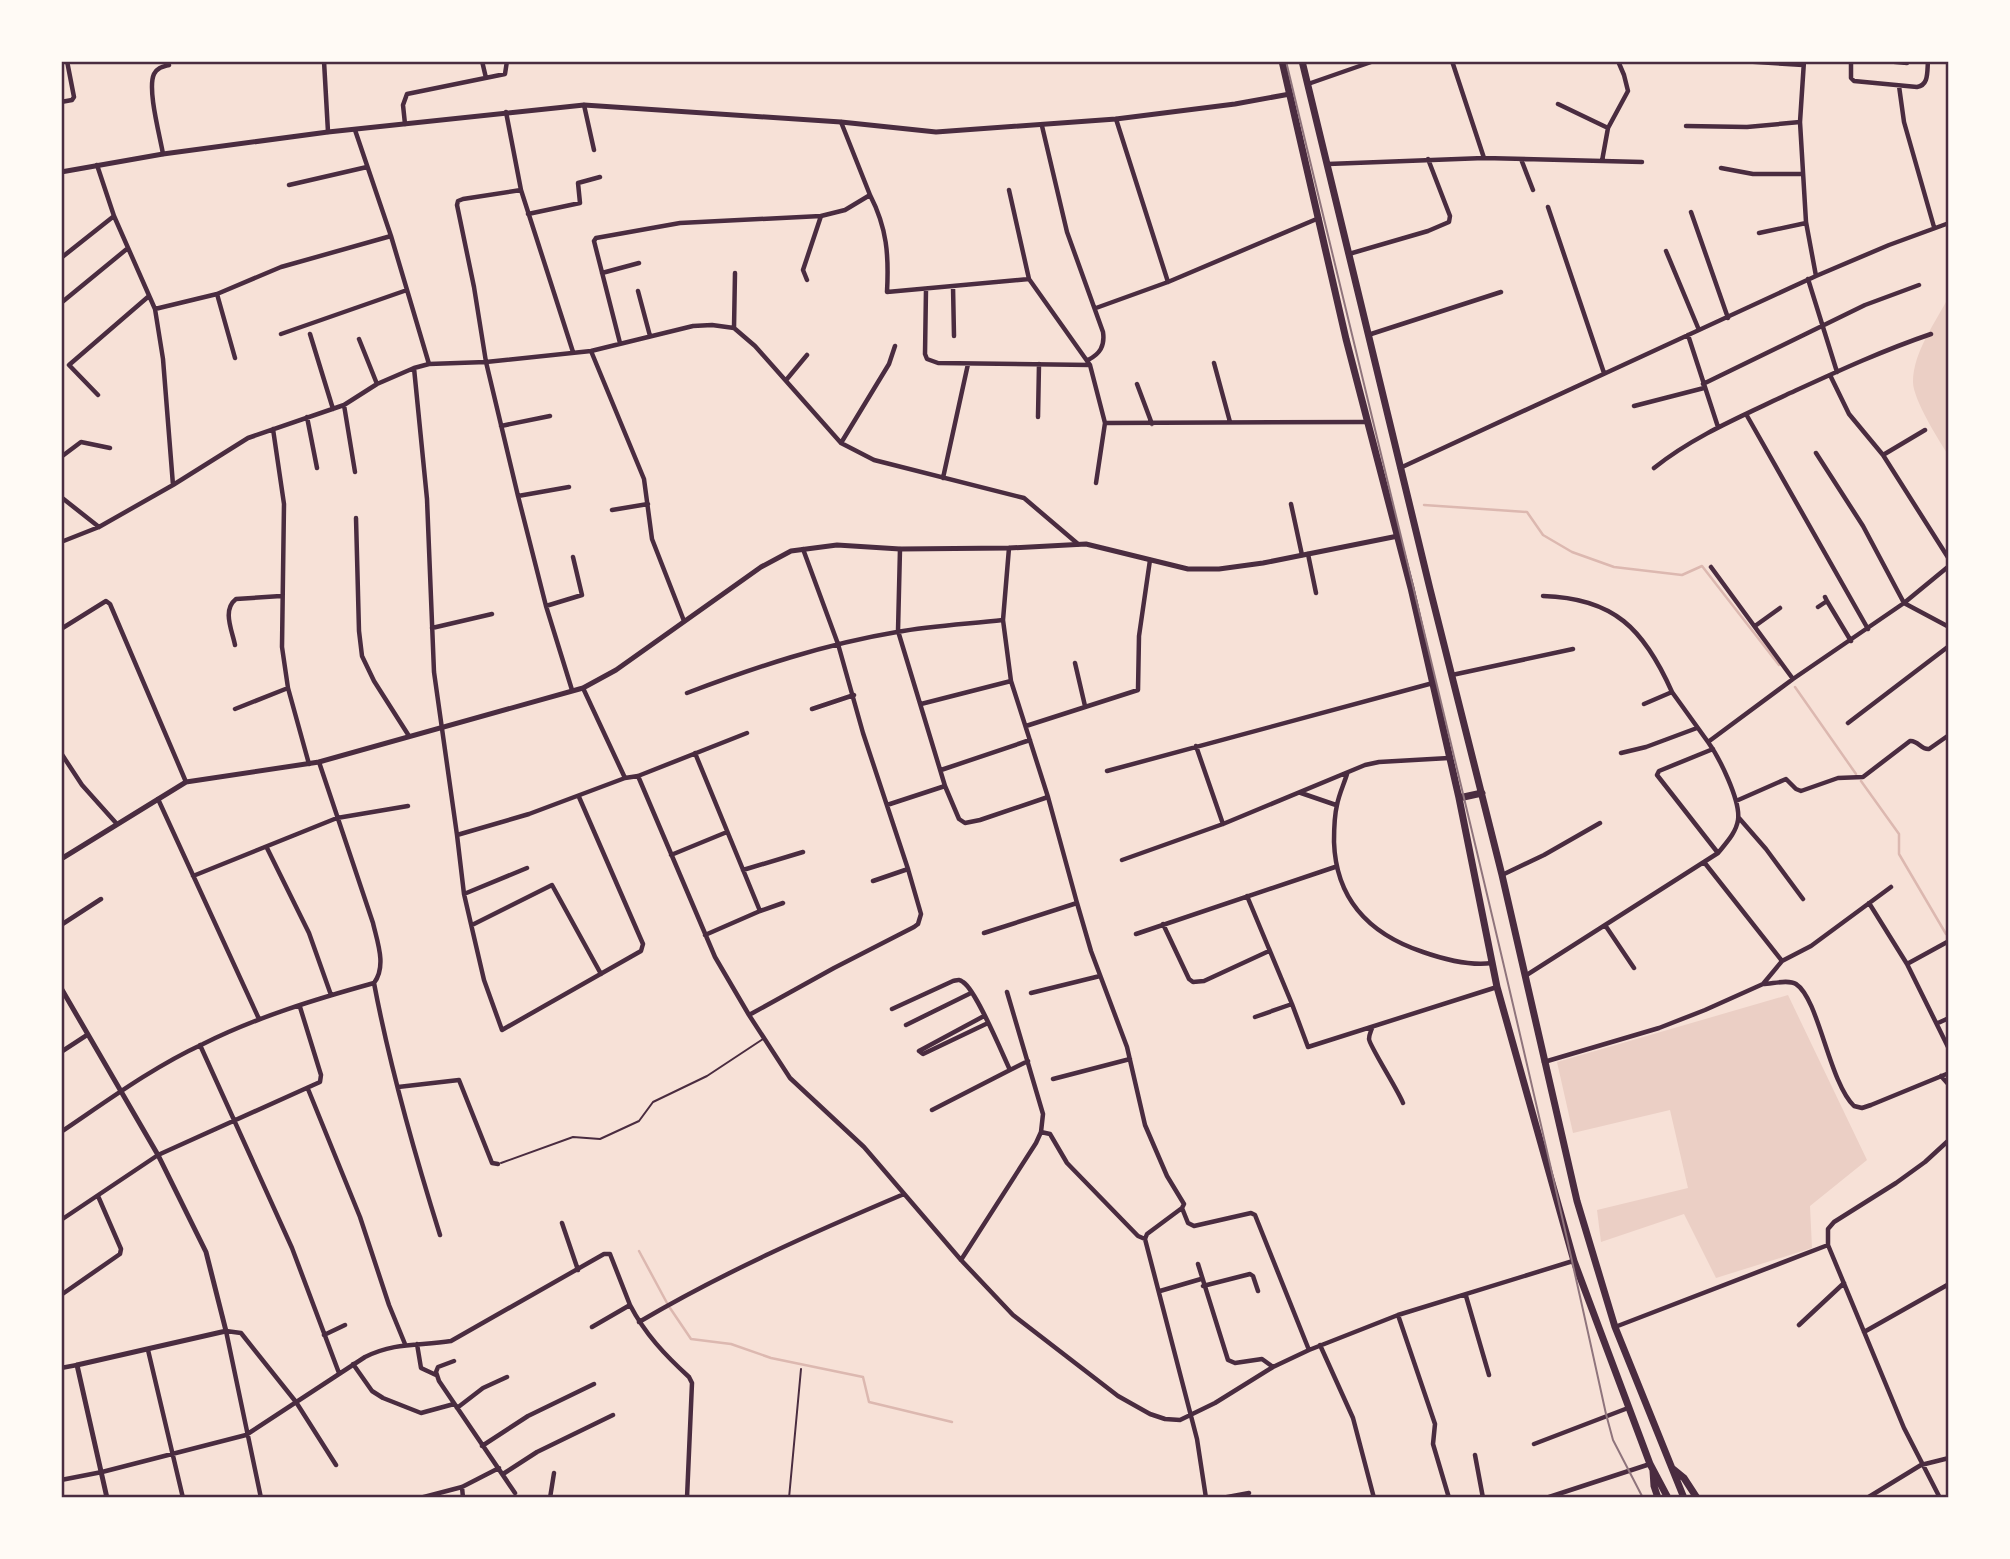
<svg xmlns="http://www.w3.org/2000/svg" width="2010" height="1559" font-family="Montserrat,sans-serif">
	<style>
		.green { fill: #ebcfc5 }
		.lines { fill: none; stroke-linecap: round; stroke-linejoin: round }
		.stream { stroke: #dcb8b0; stroke-width: 2.5 }
		.service { stroke: #4a2c40; stroke-width: 2 }
		.minor { stroke: #4a2c40; stroke-width: 4.5 }
		.tertiary { stroke: #4a2c40; stroke-width: 5 }
		.trunk { stroke: #4a2c40; stroke-width: 7 }
		.tram { stroke: #8f747c; stroke-width: 2 }
		.neatline { fill: none; stroke: #4a2c40; stroke-width: 2.5 }
	</style>
	<rect width="100%" height="100%" fill="#f7e1d7"/>
	<path class="green" d="M1949 296V456C1939 441 1913 399 1913 382 1913 352 1936 322 1949 296Z
		M1788 995 1867 1160 1810 1206 1812 1248 1716 1278 1684 1214 1601 1242 1597 1210 1688 1188 1670 1110 1573 1133 1557 1062Z"/>
	<g class="lines">
		<path class="stream" d="M1424 505 1527 512 1543 535 1572 552 1614 567 1682 575 1702 566 1779 665
			M1795 687 1856 774
			M1861 781 1899 834V854L1946 934 1949 933
			M639 1251 667 1303
			M670 1308 691 1339 731 1344 771 1358 863 1377 869 1402 952 1422"/>
		<path class="service" d="M501 1163 573 1137 600 1139 639 1121 653 1102 707 1076 763 1039
			M789 1498 801 1369"/>
		<path class="minor" d="M324 61 328 132
			M482 61 486 78
			M1452 61 1484 158
			M1741 61 1803 65
			M1851 61V78L1854 81 1917 87C1929 85 1927 72 1928 61
			M1885 61 1907 63
			M1308 84 1374 61
			M1899 86 1904 122 1934 227
			M61 102 72 100 74 97 67 61
			M1558 104 1608 128
			M584 105 594 150
			M506 112 521 190 573 352
			M1116 119 1168 282
			M405 124 403 105 407 94 505 74 507 61
			M1042 126 1067 232 1103 332C1105 346 1100 354 1088 360
			M1686 126 1747 127 1800 122
			M355 130 391 236 429 364
			M163 154C160 136 147 89 154 74 157 68 162 67 169 65
			M1521 159 1533 190
			M1602 161 1608 128 1628 91 1624 75 1618 61
			M1328 164 1484 158 1642 162
			M97 165 114 216
			M1721 168 1753 174H1803
			M289 185 367 167
			M521 190 463 199 458 201 457 205 474 287 486 362 518 496 546 606 572 690
			M1009 190 1029 279 1090 365 1105 423 1096 483
			M870 195C887 228 889 255 887 292L1029 279
			M1548 207 1604 373
			M1691 212 1728 318
			M528 214 580 203 578 183 600 177
			M1759 233 1806 223
			M1666 251 1699 330
			M1349 254 1428 231 1449 222 1450 216 1428 159
			M61 258 114 216 155 309 163 359 173 485
			M602 273 639 263
			M1816 276 1889 245 1949 223
			M1808 279 1837 372
			M807 280 803 270 821 216 845 210 870 195 841 122
			M953 286 954 336
			M926 289 925 354 927 359 938 363 1090 365
			M638 291 650 336
			M217 294 235 358
			M61 303 128 248
			M1096 308 1168 282 1319 218
			M155 309 217 294 281 267 391 236
			M734 328 735 273
			M281 334 407 290
			M310 334 333 409
			M1368 335 1501 292
			M1688 335 1718 427
			M359 339 377 384
			M620 343 594 241 596 238 680 223 821 216
			M591 351 644 479 652 539 684 621
			M1214 363 1230 422
			M414 368 427 499 434 672 457 835
			M1830 375 1849 414 1883 455 1949 559
			M787 379 807 355
			M1137 384 1152 424
			M1703 384 1865 305 1919 285
			M98 395 69 365 149 296
			M344 405 355 472
			M1634 406 1704 388
			M1746 414 1868 629
			M307 417 317 468
			M1038 417 1039 364
			M1105 423 1367 422
			M501 426 550 416
			M273 429 284 504 282 647 288 688 309 764
			M841 443 889 364 895 346
			M1816 453 1863 526 1904 603 1949 627
			M1883 455 1925 430
			M61 457 81 442 110 448
			M1400 468 1816 276 1806 222 1800 122 1804 61
			M1654 468C1694 436 1740 417 1786 395 1834 373 1881 351 1931 334
			M943 478 968 364
			M518 496 569 487
			M61 497 99 527
			M1291 504 1302 555
			M612 510 648 504
			M356 518 359 631 362 656 374 681 409 736
			M61 542 99 527 173 485 248 438 344 405 377 384 414 368 429 364 486 362 591 351 693 326 712 325 734 328 755 346 841 443 874 460 1024 498 1078 544
			M900 549 898 631 945 786 959 819 965 823 980 820 1048 797
			M1308 554 1316 593
			M1711 567 1793 679
			M1543 596C1614 598 1644 629 1672 692
			M1827 601 1851 641
			M546 606 582 595 573 557
			M1818 607 1827 601 1825 597
			M1755 626 1780 608
			M432 628 492 614
			M61 629 106 601 110 604 186 782
			M235 645C232 630 222 610 236 599L281 596
			M1075 663 1085 706
			M1452 675 1573 649
			M583 688 625 778
			M687 693C756 667 825 644 897 632 932 626 968 624 1003 620
			M921 704 1011 681
			M1644 704 1672 692 1708 742
			M235 709 288 688
			M812 709 854 695
			M1848 723 1949 646
			M1026 726 1138 690 1139 636 1150 560
			M1196 746 1223 824
			M1713 749 1659 771 1657 775 1718 853
			M61 753 82 785 116 823
			M695 753 760 911 705 935
			M1621 753 1646 747 1697 728
			M941 770 1030 740
			M1107 771 1433 683
			M1347 774C1344 784 1339 794 1337 805 1334 817 1334 830 1334 842 1336 900 1369 934 1423 952 1443 959 1470 966 1492 963
			M638 776 715 957 749 1015 790 1078 864 1147 961 1260 1013 1315 1118 1396 1150 1414 1165 1419 1180 1420 1215 1403 1273 1367 1309 1350 1398 1315 1573 1261
			M1301 793 1336 805
			M579 797 643 944 641 951 502 1030 484 980 464 894 457 835 529 814 625 778 638 776 747 733
			M158 799 259 1019
			M1736 801 1786 779 1796 789 1801 791 1838 778 1863 777 1910 741C1918 740 1921 750 1929 749L1949 735
			M887 805 945 786
			M1739 818 1766 849 1803 899
			M267 848 309 933 331 995
			M671 855 727 832
			M1122 860 1223 824 1365 765 1379 762 1449 758
			M1704 862 1782 961
			M743 870 803 852
			M1502 875 1544 855 1600 823
			M193 876 337 818 408 806
			M873 881 908 869
			M464 894 527 868
			M1247 896 1292 1004
			M1077 903 1091 951 1127 1047 1145 1125 1167 1176 1184 1204 1182 1208 1147 1234 1145 1239 1197 1439 1206 1498
			M1869 903 1907 964
			M760 911 783 903
			M1163 924 1189 979 1193 982 1204 981 1269 951
			M61 925 101 899
			M472 925 552 885 601 974
			M1605 925 1634 968
			M984 933 1077 903 1048 797 1011 681 1003 620 1009 548
			M1136 934 1335 867
			M1949 941 1907 964 1949 1049
			M1525 976 1718 853C1726 843 1736 833 1738 820 1741 801 1719 757 1708 742L1793 679 1904 603 1949 566
			M374 983C390 1068 414 1152 440 1235
			M1763 984C1772 984 1788 979 1796 984 1819 999 1829 1082 1854 1106L1862 1108 1871 1105 1949 1073
			M1031 993 1100 976
			M892 1009 953 981C958 980 959 979 963 982 976 990 1002 1053 1010 1070L1028 1061
			M749 1015 834 968 914 927 918 924 921 914 908 869 863 733 838 644 803 549
			M1255 1017 1292 1004 1308 1047 1497 987
			M1938 1023 1949 1018
			M906 1025 971 993
			M1372 1028C1371 1031 1369 1035 1369 1039 1369 1045 1398 1090 1403 1103
			M200 1045 292 1248 339 1373
			M919 1051 923 1054 988 1023
			M919 1051 984 1016
			M61 1052 87 1035
			M1544 1062 1659 1028 1705 1010 1763 984 1782 961 1811 946 1891 887
			M1941 1076 1949 1085
			M1053 1079 1130 1059
			M398 1087 459 1080 492 1163 498 1164
			M308 1089 360 1217 389 1305 405 1344
			M932 1110 1010 1070
			M61 1132C107 1101 153 1067 203 1044 257 1017 316 999 374 983 387 966 377 941 373 923L319 762
			M1041 1132 1050 1134 1067 1163 1138 1236 1145 1239
			M1182 1208 1188 1223 1194 1226 1251 1213 1255 1215 1309 1350
			M61 1220 158 1155 320 1082 321 1075 300 1007
			M562 1223 578 1270
			M961 1260 1036 1143 1041 1132 1043 1114 1007 992
			M1198 1264 1228 1360 1235 1363 1262 1359 1273 1367
			M1203 1286 1250 1274 1253 1276 1258 1291
			M1160 1291 1201 1279
			M61 1295 120 1254 121 1249 98 1196
			M1466 1296 1489 1375
			M630 1305C645 1334 665 1355 689 1377L692 1383 687 1498
			M1398 1315 1435 1424 1433 1444 1449 1498
			M639 1322C724 1272 814 1232 904 1194
			M1799 1325 1844 1283
			M1615 1327 1828 1245
			M1864 1332 1949 1284
			M324 1335 345 1325
			M417 1344 421 1368 436 1375
			M1320 1345 1353 1418 1374 1498
			M148 1350 183 1498
			M454 1361 438 1367 436 1372 439 1381 515 1493
			M353 1364 372 1391 383 1398 421 1413 454 1404
			M61 1368 77 1365
			M457 1408 483 1388 507 1377
			M1534 1444 1628 1408
			M482 1446 528 1416 594 1384
			M1475 1455 1483 1498
			M503 1474 537 1452 613 1415
			M61 1480 102 1472 246 1435 365 1357C395 1342 419 1346 451 1341L604 1254H610L630 1305 592 1327
			M462 1487 463 1498
			M261 1498 226 1331 241 1333 296 1402 336 1465
			M420 1498 462 1487 499 1468
			M550 1498 554 1473
			M1222 1498 1249 1493
			M1546 1498 1650 1464
			M1867 1498 1921 1465 1949 1458
			M1940 1498 1904 1428 1828 1245V1229L1834 1222 1896 1183 1925 1162 1949 1140"/>
		<path class="tertiary" d="M61 172 163 154 328 132 584 105 841 122 936 132 1116 119 1235 104 1290 94
			M61 859 186 782 319 762 583 688 616 670 761 567 791 551 837 545 900 549 1009 548 1086 544 1188 569H1219L1263 563 1398 536
			M61 988 158 1155 206 1252 226 1331 77 1365 107 1498"/>
		<path class="trunk" d="M1282 61 1346 339 1411 588 1459 798 1497 987 1574 1261 1650 1464 1668 1498
			M1302 61 1430 589 1502 875 1577 1201 1615 1327 1684 1498
			M1459 798 1482 793
			M1673 1469 1684 1478 1697 1498
			M1653 1471 1654 1486 1658 1498"/>
		<path class="tram" d="M1286 61C1394 512 1507 961 1606 1414L1613 1440 1643 1498"/>
	</g>
	<rect width="2010" height="1559" fill="none" stroke="#fffaf5" stroke-width="126"/>
	<rect x="63" y="63" width="1884" height="1433" class="neatline"/>
</svg>
